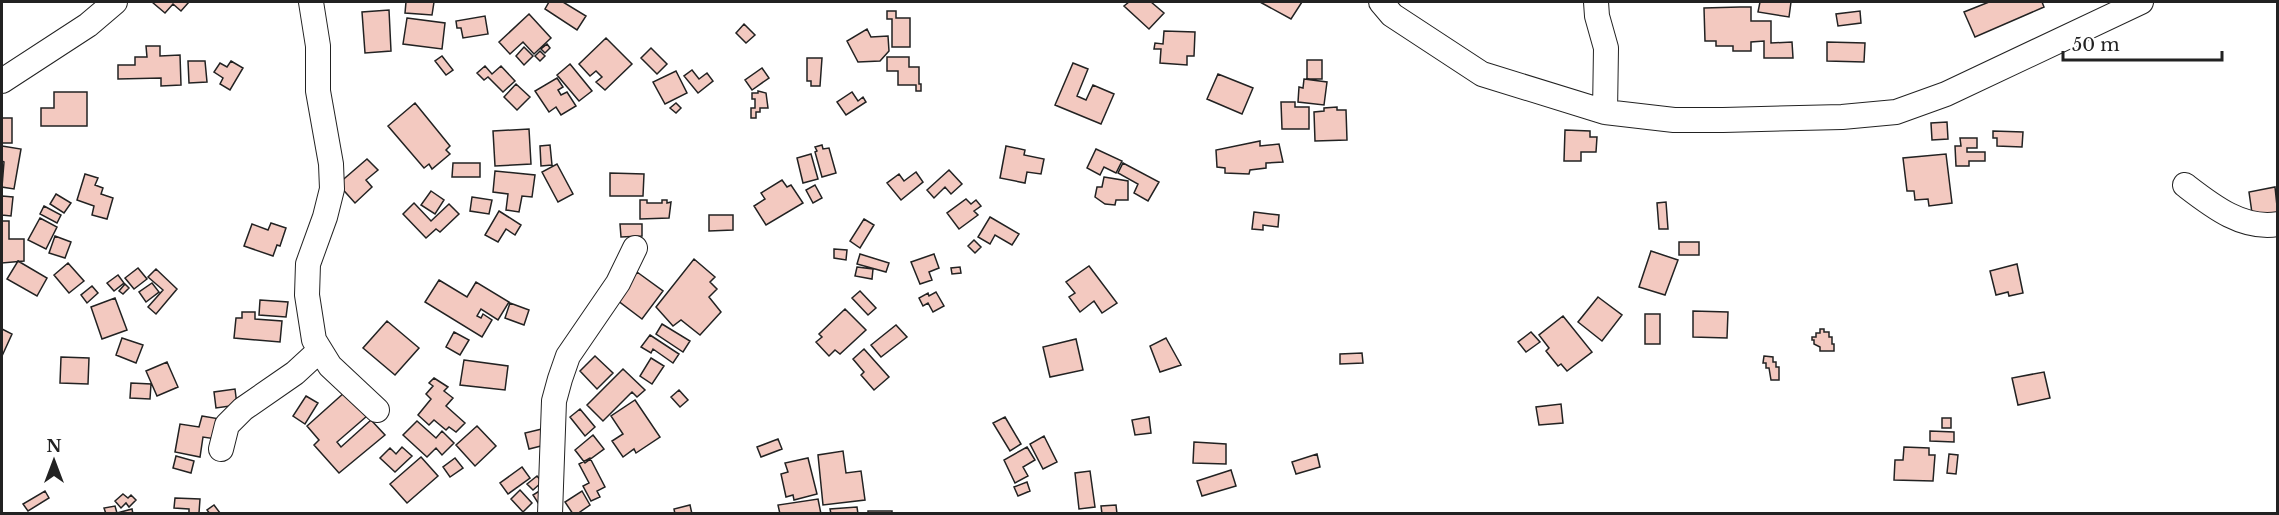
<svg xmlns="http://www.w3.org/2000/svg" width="2279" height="515" font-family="'Libre Baskerville',serif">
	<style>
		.building { fill: #f3c9c0; stroke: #222; stroke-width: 1.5 }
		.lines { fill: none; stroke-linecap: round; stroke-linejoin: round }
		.minor-casing { stroke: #222; stroke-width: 26 }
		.minor { stroke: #fff; stroke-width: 24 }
	</style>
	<rect width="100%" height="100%" fill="#fff"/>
	<path class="building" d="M152 2H189L181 11 173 4 165 13Z
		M406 2H434L432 15 405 13Z
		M549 2H563L586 16 577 30 545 9Z
		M1129 2H1151L1164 13 1149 29 1124 6Z
		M1260 2H1302L1291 19Z
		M1760 2H1791L1789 17 1758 12Z
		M1989 2H2042L2044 7 1975 37 1964 12Z
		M1740 7H1751V21H1771V43L1792 42 1793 58H1764V41L1751 42V51H1733V46H1716V41H1705L1704 8Z
		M389 10 391 51 365 53 362 12Z
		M887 11H896V18H910V47H892V19H887Z
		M1860 11 1861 23 1838 26 1836 14Z
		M529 14 551 38 534 54 523 42 510 54 499 42Z
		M485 16 488 34 463 38 461 28H457L456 21Z
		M407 18 445 23 442 49 403 44Z
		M744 24 755 35 746 43 736 33Z
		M867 29 871 37 888 36 889 51 880 61 858 62 847 41Z
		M1164 31 1195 32 1194 56H1187V65L1160 63 1161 49H1154L1155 43 1163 44Z
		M606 38 632 64 605 90 596 82 602 77 596 71 590 76 579 64Z
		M1827 42 1865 43 1864 62 1827 61Z
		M547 44 550 48 545 53 541 49Z
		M146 46H160V56L180 55 181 85 161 86V78L118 79V65H135V57H147Z
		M524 47 533 56 524 65 516 56Z
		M651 48 667 64 657 74 641 58Z
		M540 51 545 56 540 61 535 56Z
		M442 56 453 70 446 75 435 61Z
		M887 57H909V67H919V84H921V91H916V85H898V71H887Z
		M807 58H822L820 86H811V81H807Z
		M1307 60H1322V79H1307Z
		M188 61H205L207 82 189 83Z
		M231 61 243 68 230 90 220 84 223 78 214 72 220 63 227 67Z
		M1073 63 1088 69 1077 96 1086 100 1093 85 1114 94 1101 124 1055 105Z
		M570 64 592 91 579 101 557 75Z
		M485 66 492 74 501 66 515 81 503 92 488 77 484 80 477 73Z
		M762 68 769 78 752 90 745 80Z
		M692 70 699 79 707 73 713 81 698 93 684 76Z
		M676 71 687 93 665 104 653 82Z
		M1218 74 1253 88 1242 114 1207 99Z
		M557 78 563 87 558 90 561 95 567 92 576 106 561 115 556 107 549 112 535 91Z
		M1304 79 1327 82 1324 105 1298 102 1299 87 1303 88Z
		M516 84 530 97 517 110 504 97Z
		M758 91 766 93 768 108H760V112H756V118H751V108H755V99H752V93H758Z
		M54 92H87V126H41V108H54Z
		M852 92 858 101 863 97 866 102 846 115 837 102Z
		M1281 102H1295V107H1309V129H1282Z
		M415 103 450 146 446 150 450 154 432 169 429 164 424 168 388 126Z
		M676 103 681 108 676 113 670 108Z
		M1337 107V110H1346L1347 140 1315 141 1314 112 1324 111V108Z
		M2 118H12V143H2Z
		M1947 122 1948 139 1932 140 1931 123Z
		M529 129 531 164 495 166 493 131Z
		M1565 130 1590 131V137H1597L1596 152H1581V161H1564Z
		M1993 131 2023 132 2022 147 1997 146V138H1993Z
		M1960 138H1977V148H1967V152H1985V161H1969V166H1956L1955 146H1961Z
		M1260 141V146L1279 144 1283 162 1266 163V168L1250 170 1249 174 1225 173V168L1217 167 1216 150Z
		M550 145 552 165 541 166 540 146Z
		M822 145 823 149 829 148 836 173 822 177 815 152 817 151 815 147Z
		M2 146 21 149 14 189 2 187 4 162 2 161Z
		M1006 146 1025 150 1024 155 1044 159 1041 174 1027 172 1025 183 1000 178Z
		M1096 149 1122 161 1116 173 1104 167 1100 175 1087 168Z
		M811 154 818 179 803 183 797 158Z
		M1946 154 1952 203 1929 206 1928 199 1915 200 1914 191H1907L1903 158Z
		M367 159 378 170 366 180 372 187 355 203 338 184Z
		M453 163H480V177H452Z
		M1123 163 1159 182 1148 201 1134 193 1138 184 1118 173Z
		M557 164 573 194 558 202 542 172Z
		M949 170 962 184 951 194 945 187 934 198 927 190Z
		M495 171 535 175 532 197 522 196 519 212 506 210 508 194 493 192Z
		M916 172 923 182 901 200 887 183 899 174 904 181Z
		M610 173 644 174 643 196H610Z
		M85 174 98 178 95 185 103 188 101 194 113 198 107 219 92 215 94 206 77 200Z
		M1104 177 1128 181V200H1116L1115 205 1105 204 1095 197 1097 187H1102Z
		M782 180 787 187 791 185 803 203 766 225 754 206 765 199 761 193Z
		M815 185 822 198 813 203 806 190Z
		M2275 187 2278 216 2253 220 2249 192Z
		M431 191 444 200 435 214 421 205Z
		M56 194 71 203 64 213 50 204Z
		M2 196 13 197 11 216 2 215Z
		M472 197 492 200 489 214 470 211Z
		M966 199 971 204 976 200 981 206 974 211 978 215 959 229 947 213Z
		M640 200H647V203H662V200H667V203L671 202 669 218 640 219Z
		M1666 202 1668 229H1659L1657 203Z
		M414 203 431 221 449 204 459 214 440 232 436 229 426 238 403 214Z
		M44 206 61 215 57 223 40 214Z
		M499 211 521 225 515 235 506 229 498 242 485 235Z
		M1254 212 1279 215 1278 227 1263 225V230L1252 229Z
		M709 215H733V230L709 231Z
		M990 217 1019 234 1012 245 995 235 990 244 978 237Z
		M40 218 57 227 46 249 28 240Z
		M864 219 874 225 860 248 850 241Z
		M2 221H9V239H24V261L2 263Z
		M271 223 286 228 280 246 277 245 273 256 244 246 252 224 268 230Z
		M620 224H642V236L621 237Z
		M55 236 71 242 65 258 49 253Z
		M974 240 981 247 975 253 968 246Z
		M1679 242H1699V255H1679Z
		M834 249 847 250 846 260 834 258Z
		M1651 251 1678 260 1665 295 1639 287Z
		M860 254 889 263 886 272 857 264Z
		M934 254 939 268 929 272 932 280 920 284 911 262Z
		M694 259 715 277 710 282 717 289 709 297 721 312 700 335 681 320 673 326 656 307Z
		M18 261 47 278 37 296 7 279Z
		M68 263 84 281 69 293 54 275Z
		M2017 264 2023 293 2009 296 2008 292 1996 295 1990 271Z
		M1089 266 1117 303 1102 313 1094 301 1080 312 1069 297 1075 293 1066 282Z
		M857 267 873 269 872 279 855 276Z
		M960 267 961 273 952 274 951 268Z
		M138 268 147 279 134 289 125 278Z
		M156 269 177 289 156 314 148 307 163 290 148 277Z
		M637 272 663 291 642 319 617 300Z
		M118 275 124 283 114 291 107 283Z
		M439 280 467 297 476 282 509 302 498 320 481 309 477 316 481 318 483 314 492 320 482 337 425 302Z
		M152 283 159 292 146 302 139 292Z
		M125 284 129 288 123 294 119 291Z
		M92 286 98 293 87 303 81 295Z
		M860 291 876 308 868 315 852 298Z
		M936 292 944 306 933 312 928 303 923 306 919 298 928 293 929 296Z
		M1598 297 1622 315 1602 341 1578 322Z
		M115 298 127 330 102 339 91 307Z
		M260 300 288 302 286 317 259 315Z
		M510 303 529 310 524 325 505 318Z
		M845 309 866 330 840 354 835 350 829 356 816 342 822 337 819 334Z
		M1693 311 1728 312 1727 338 1693 337Z
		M242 312H255V319L282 321 280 342 234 338 236 318H242Z
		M1645 314H1660V344H1645Z
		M1563 316 1592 352 1567 371 1561 364 1558 366 1546 351 1549 348 1539 335Z
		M387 321 419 348 395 375 363 348Z
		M662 324 690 341 683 352 656 334Z
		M896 325 907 337 881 357 871 345Z
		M2 329 12 334 2 356Z
		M1820 329H1824V332H1829V337H1832V344H1834V351H1820V347L1814 344V340H1812V337H1816V333H1820Z
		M454 332 469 340 460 355 446 347Z
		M1531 332 1540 342 1526 352 1518 342Z
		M650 335 679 354 673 363 653 349 651 353 641 347Z
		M122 338 143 345 136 363 116 355Z
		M1166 338 1181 365 1160 372 1150 346Z
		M1076 339 1083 370 1050 377 1043 347Z
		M864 349 889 377 874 390 861 375 864 372 853 359Z
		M1362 353 1363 363 1340 364V354Z
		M595 356 613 373 597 389 580 371Z
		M1764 356 1773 357V362H1776V367H1779V380H1771L1769 368H1766V363H1763Z
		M61 357 89 358 88 384 60 383Z
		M651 358 664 366 652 384 640 376Z
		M464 360 508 366 505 390 460 385Z
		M167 362 178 387 157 396 146 371Z
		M623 369 645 390 637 397 632 392 603 421 587 405Z
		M2044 372 2050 398 2018 405 2012 378Z
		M434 378 448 387 444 391 453 398 446 406 465 423 456 432 449 427 446 430 434 420 429 425 418 415 431 399 426 394 433 386 429 383Z
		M131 383 151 384 150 399 130 398Z
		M235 389 237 405 216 408 214 392Z
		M679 390 688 400 680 407 671 397Z
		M345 392 367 416 337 442 341 447 371 420 385 435 339 473 314 445 319 440 307 426Z
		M306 396 318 403 305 424 293 416Z
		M635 400 660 437 636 453 634 449 623 457 612 441 623 434 611 416Z
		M1561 404 1563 423 1539 425 1536 407Z
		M580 409 595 427 585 436 570 417Z
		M202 416 220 419 216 439 203 437 200 457 175 452 180 424 199 427Z
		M1005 417 1021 444 1010 451 993 423Z
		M1149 417 1151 433 1135 435 1132 420Z
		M1942 418H1951V428H1942Z
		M417 421 436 438 442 431 454 443 442 455 436 448 427 457 403 435Z
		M477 426 496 446 475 466 456 445Z
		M546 428 549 444 529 449 525 433Z
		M1930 431 1954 432V442L1930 441Z
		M593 435 604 449 585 463 575 450Z
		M1044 436 1057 462 1043 469 1030 444Z
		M778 439 782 449 761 457 757 447Z
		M1194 442 1226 444V464L1193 463Z
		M402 447 412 456 395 472 380 458 390 448 396 454Z
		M1027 447 1035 460 1023 467 1028 476 1015 483 1004 460Z
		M1904 447 1929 448V455H1935L1933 481 1894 480 1895 460H1903Z
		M843 451 846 473 861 471 865 500 823 505 818 455Z
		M1317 454 1320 467 1296 474 1292 462Z
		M1949 454 1958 455 1956 474 1947 473Z
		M176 456 194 461 191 473 173 468Z
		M421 457 438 476 407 503 390 484Z
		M455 458 463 468 450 477 443 467Z
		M590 458 605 487 597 491 600 497 591 501 583 486 589 483 579 464Z
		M808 458 817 494 794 500 793 495 786 497 781 474 788 472 785 463Z
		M522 467 530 478 508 494 500 483Z
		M1231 470 1236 486 1202 496 1197 481Z
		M1090 471 1095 507 1079 509 1075 473Z
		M537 476 542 482 533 490 527 484Z
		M1027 482 1030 491 1018 496 1014 487Z
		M520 490 532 503 523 512 511 499Z
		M541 490 540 506 533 495Z
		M45 491 49 498 28 511 23 504Z
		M582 491 590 505 577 514H573L565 502Z
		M123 494 128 498 131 495 136 500 129 507 126 503 121 508 115 501Z
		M175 498 200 499 199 513H189V509L174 508Z
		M818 499 821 514H780L778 505Z
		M214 505 220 513 219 514H210L207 510Z
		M690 505 692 514H675L674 509Z
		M1116 505 1117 514H1102L1101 506Z
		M115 506 117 513 132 509 133 514H106L104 508Z
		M857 507 858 514H831L830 509Z
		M868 511H892V514H868Z"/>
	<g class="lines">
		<defs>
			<path id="minor" d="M311 2 318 46V91L331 164 332 189 325 217 308 264 307 295 314 340 330 366 377 410
				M1381 2 1392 15 1482 74 1605 112 1674 120H1723L1842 117 1896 112 1946 94 2141 2
				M1596 2 1597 16 1606 48 1605 112
				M2 81 88 25 115 2
				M2185 185C2211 205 2242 230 2278 224
				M221 449 227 425 243 409 295 373 320 350
				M550 514 554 401 560 379 568 356 618 283 635 248"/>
		</defs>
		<use href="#minor" class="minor-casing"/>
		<use href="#minor" class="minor"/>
	</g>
	<rect width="2279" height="515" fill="none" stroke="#222222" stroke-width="6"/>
	<g transform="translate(54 461)" stroke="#ffffff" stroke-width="4.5" paint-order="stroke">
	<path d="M0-4.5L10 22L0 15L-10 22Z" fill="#222222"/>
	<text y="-9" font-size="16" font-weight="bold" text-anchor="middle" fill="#222222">N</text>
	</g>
	<path d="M2063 51v9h159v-9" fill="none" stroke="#222222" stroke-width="3"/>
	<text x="2072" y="51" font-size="18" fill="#222222" stroke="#ffffff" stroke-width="4.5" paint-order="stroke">50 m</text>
</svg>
